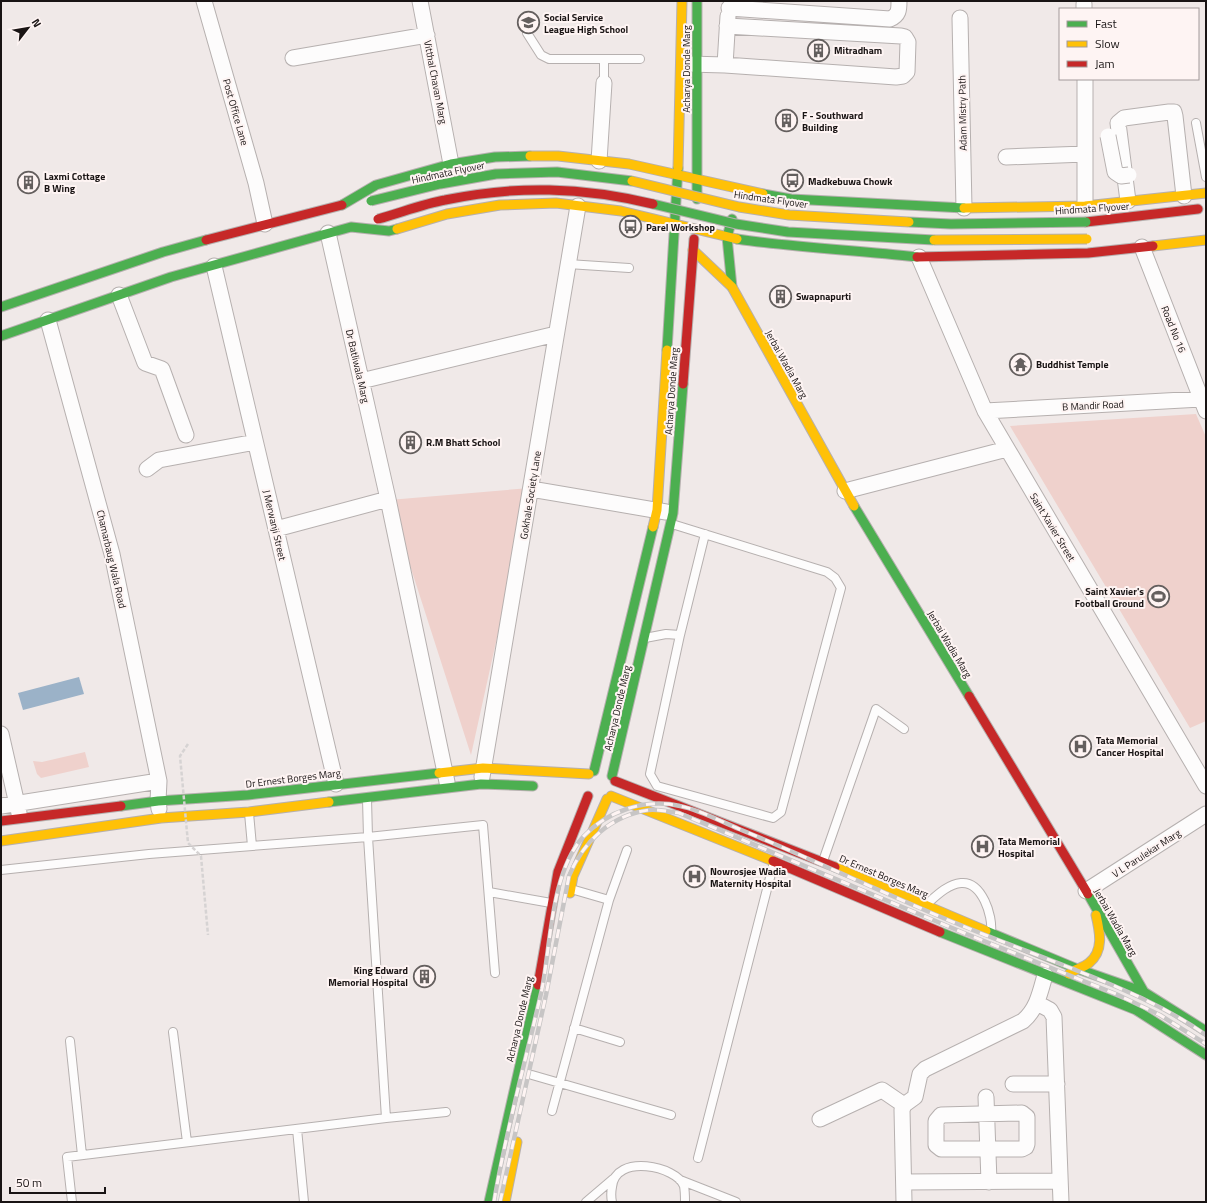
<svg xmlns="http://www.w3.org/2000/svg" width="1207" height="1203" font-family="'Titillium Web',sans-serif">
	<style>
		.green { fill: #efd1cc }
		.water { fill: #9bb2c8 }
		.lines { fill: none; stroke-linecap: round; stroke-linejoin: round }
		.lane-casing { stroke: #b6b0af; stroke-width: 10 }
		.street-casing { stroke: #b6b0af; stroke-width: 17 }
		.fast-casing { stroke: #b6b0af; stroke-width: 11 }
		.slow-casing { stroke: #b6b0af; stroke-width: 11 }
		.jam-casing { stroke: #b6b0af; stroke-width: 11 }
		.lane { stroke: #fdfcfc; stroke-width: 8 }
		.street { stroke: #fdfcfc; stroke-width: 15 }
		.fast { stroke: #4caf50; stroke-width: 9 }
		.slow { stroke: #ffc107; stroke-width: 9 }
		.jam { stroke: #c62828; stroke-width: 9 }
		.rail-casing { stroke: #c7c5c5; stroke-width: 4.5 }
		.rail { stroke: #fef4f3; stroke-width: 3; stroke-dasharray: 9; stroke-linecap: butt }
		.street-bridge-casing { stroke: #b6b0af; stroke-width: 17; stroke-linecap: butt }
		.fast-bridge-casing { stroke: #b6b0af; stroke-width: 11; stroke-linecap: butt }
		.slow-bridge-casing { stroke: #b6b0af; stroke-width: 11; stroke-linecap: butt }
		.jam-bridge-casing { stroke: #b6b0af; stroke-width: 11; stroke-linecap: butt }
		.path-bridge { stroke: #d6d3d3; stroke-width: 2.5; stroke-dasharray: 4 2; stroke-linecap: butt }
		.street-bridge { stroke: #fdfcfc; stroke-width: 15 }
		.fast-bridge { stroke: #4caf50; stroke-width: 9 }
		.slow-bridge { stroke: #ffc107; stroke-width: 9 }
		.jam-bridge { stroke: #c62828; stroke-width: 9 }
		.labels { text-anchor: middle; stroke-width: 4; stroke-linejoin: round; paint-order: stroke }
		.poi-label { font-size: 10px; font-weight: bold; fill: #191414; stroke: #fef4f3; text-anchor: start }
		.street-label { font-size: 10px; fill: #191414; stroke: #fef4f3 }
	</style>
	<rect width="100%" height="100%" fill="#f0e9e8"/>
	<path class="green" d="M1196 414 1206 437V721L1190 728 1010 426Z
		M530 488 471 755 389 500Z
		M85 752 89 767 41 778 37 774 33 761 42 762Z"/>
	<path class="water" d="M79 677 84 694 23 710 18 693Z"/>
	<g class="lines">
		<defs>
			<path id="lane" d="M527 33 541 55 549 59H640
				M604 83V59
				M1196 123 1206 177
				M568 264 629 268
				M672 524 827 572 835 578 841 588 781 812 773 818 657 786 650 774 680 635
				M645 638 666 634 680 635 705 534
				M367 799 368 837 386 1118
				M249 813 252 846
				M823 861 876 709 904 729
				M1 870 149 854 368 837 483 825 495 973
				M489 892 551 903
				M609 900 627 850
				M927 904C936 896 948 884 961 883 982 881 993 916 991 932
				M574 1028 620 1042
				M173 1032 187 1142
				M70 1041 82 1155
				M532 1075 671 1115
				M552 1111 609 900 571 889
				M297 1129 304 1202
				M698 1158 774 862
				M680 1180 736 1202
				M72 1202 67 1157 386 1118 446 1112
				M586 1202 613 1179
				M612 1202C611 1197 611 1192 612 1187 615 1153 677 1166 684 1186 685 1191 685 1197 685 1202"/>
			<path id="street" d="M204 1 256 183 265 224
				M420 1 451 164
				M1084 4V9
				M729 8 890 19C899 15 899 10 899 1
				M960 18 964 208
				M293 58 427 35
				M688 64 725 65 896 77 903 76 907 72 908 42 905 37 901 36 727 26
				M725 65 728 16
				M1085 79V206
				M1006 157 1085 154
				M599 161 604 83
				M1128 201 1118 123 1124 118 1169 112H1174L1175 116 1184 196
				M328 233 388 499 447 782
				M1142 247 1206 411
				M919 257 985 411 1206 786
				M214 266 336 784
				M119 295 145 363 162 369 186 435
				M48 320 112 554 159 781 158 801 159 809
				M361 381 556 334
				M985 411 1201 399
				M147 469 159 460 255 442
				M531 489 666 512
				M845 491 1007 449
				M276 529 388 499
				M1 734 19 813
				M482 777 578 206
				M1 806 159 781
				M1086 891 1206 814
				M1037 1003 1050 1010 1054 1017 1061 1202
				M1013 1084H1057
				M986 1097 989 1182
				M1022 1113 1027 1117V1144L1026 1147 1022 1149H941L936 1145V1121L941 1115Z
				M820 1119 882 1090 904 1105
				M904 1182 1060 1181
				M904 1202 902 1110 904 1105 915 1097 920 1074 925 1069 1023 1021C1037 1009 1040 993 1045 975"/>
			<path id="fast" d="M697 1V199
				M763 194 791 199 964 208
				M342 205 376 185 451 164 495 157 530 156
				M732 219 727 237 732 287
				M737 239C797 248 857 250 917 257
				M1 307 163 252 206 240
				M1 336 171 277 351 227 389 231 397 229
				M667 350 678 168
				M854 506 969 696
				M594 771 653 527
				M612 776 673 513 683 384
				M329 802 481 784 533 786
				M121 806 158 801 248 795 439 773
				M1088 894 1144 992 1206 1031
				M986 931 1075 968 1144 992
				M940 932 1136 1010 1206 1055
				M489 1202 538 985"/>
			<path id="slow" d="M530 156H558L629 164 763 194
				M678 168 682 1
				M964 208 1085 206 1206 193
				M397 229 447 214 500 205 556 203 621 211 737 239
				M1153 246 1206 240
				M693 250 732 287 854 506
				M653 527 657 510 667 350
				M439 773 483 768 589 774
				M611 796 773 861
				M1 841 161 818 249 812 329 802
				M835 867 986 931
				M570 893 573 876 607 799
				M1069 974C1075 969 1083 968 1089 963 1104 951 1100 932 1096 915
				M505 1202 517 1142"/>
			<path id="jam" d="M1086 222 1198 209
				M206 240 342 205
				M917 257 1088 253 1153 246
				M683 384 694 239
				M969 696 1088 894
				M615 781 835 867
				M1 821 121 806
				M773 861 940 932
				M538 985 558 872 588 796"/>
		</defs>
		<use href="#lane" class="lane-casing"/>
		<use href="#street" class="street-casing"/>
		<use href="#fast" class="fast-casing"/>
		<use href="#slow" class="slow-casing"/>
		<use href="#jam" class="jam-casing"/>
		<use href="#lane" class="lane"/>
		<use href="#street" class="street"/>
		<use href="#fast" class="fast"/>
		<use href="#slow" class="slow"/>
		<use href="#jam" class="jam"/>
		<defs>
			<path id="rail" d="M494 1202C506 1130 526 1060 542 989 551 943 551 873 583 837 607 811 645 798 680 806 700 810 720 821 739 829 800 854 859 882 920 908 972 931 1025 950 1078 971 1123 989 1166 1007 1206 1035
				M500 1202 546 995 569 876C583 842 611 815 649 810 658 809 670 812 679 813L964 933 1116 994 1160 1015 1206 1044"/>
		</defs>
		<use href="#rail" class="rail-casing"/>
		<use href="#rail" class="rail"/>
		<defs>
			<path id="street-bridge" d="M1108 136 1115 172 1121 176 1129 175"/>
			<path id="fast-bridge" d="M371 201 440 184 496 174 557 172 632 181
				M653 204 736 224 788 232 934 240
				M909 222 951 224 1086 222"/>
			<path id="slow-bridge" d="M632 181 739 207 789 215 909 222
				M934 240 1087 239"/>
			<path id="jam-bridge" d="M378 219C400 213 423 204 445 200 517 185 582 187 653 204"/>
		</defs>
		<use href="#street-bridge" class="street-bridge-casing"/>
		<use href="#fast-bridge" class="fast-bridge-casing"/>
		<use href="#slow-bridge" class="slow-bridge-casing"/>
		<use href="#jam-bridge" class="jam-bridge-casing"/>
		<path class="path-bridge" d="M188 744 180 756 188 843 201 856 208 935"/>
		<use href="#street-bridge" class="street-bridge"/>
		<use href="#fast-bridge" class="fast-bridge"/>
		<use href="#slow-bridge" class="slow-bridge"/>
		<use href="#jam-bridge" class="jam-bridge"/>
	</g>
	<defs>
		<symbol id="school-ring" viewBox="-11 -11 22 22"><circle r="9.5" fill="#fef4f3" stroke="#645f5e" stroke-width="1.5"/><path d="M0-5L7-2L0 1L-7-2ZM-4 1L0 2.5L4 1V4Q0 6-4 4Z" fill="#645f5e"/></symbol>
		<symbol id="building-ring" viewBox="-11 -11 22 22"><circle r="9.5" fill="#fef4f3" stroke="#645f5e" stroke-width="1.5"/><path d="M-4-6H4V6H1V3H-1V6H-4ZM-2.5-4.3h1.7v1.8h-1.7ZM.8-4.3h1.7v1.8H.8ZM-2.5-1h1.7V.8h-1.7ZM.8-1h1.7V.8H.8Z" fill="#645f5e"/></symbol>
		<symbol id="bus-ring" viewBox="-11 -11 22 22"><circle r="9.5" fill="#fef4f3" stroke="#645f5e" stroke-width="1.5"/><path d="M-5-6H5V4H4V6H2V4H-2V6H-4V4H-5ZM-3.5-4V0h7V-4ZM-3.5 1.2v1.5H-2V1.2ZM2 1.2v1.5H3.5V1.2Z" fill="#645f5e"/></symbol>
		<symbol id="temple-ring" viewBox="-11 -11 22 22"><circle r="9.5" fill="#fef4f3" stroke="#645f5e" stroke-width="1.5"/><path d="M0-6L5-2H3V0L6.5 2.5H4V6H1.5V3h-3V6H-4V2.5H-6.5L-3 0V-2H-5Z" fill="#645f5e"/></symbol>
		<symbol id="stadium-ring" viewBox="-11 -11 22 22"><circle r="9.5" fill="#fef4f3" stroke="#645f5e" stroke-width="1.5"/><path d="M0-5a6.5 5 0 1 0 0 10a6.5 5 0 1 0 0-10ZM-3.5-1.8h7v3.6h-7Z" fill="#645f5e"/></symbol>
		<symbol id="hospital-ring" viewBox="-11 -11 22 22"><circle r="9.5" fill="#fef4f3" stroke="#645f5e" stroke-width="1.5"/><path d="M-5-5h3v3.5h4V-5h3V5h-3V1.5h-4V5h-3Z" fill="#645f5e"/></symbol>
	</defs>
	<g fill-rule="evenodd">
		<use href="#school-ring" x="516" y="10" width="25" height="25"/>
		<use href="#building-ring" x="806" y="38" width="25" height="25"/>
		<use href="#building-ring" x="774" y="108" width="25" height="25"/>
		<use href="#bus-ring" x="780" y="168" width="25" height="25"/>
		<use href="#building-ring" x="16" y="170" width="25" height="25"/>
		<use href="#bus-ring" x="618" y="214" width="25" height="25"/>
		<use href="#building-ring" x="768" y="284" width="25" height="25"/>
		<use href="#temple-ring" x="1008" y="352" width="25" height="25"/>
		<use href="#building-ring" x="398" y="430" width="25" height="25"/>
		<use href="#stadium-ring" x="1146" y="584" width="25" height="25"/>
		<use href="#hospital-ring" x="1068" y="734" width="25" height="25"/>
		<use href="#hospital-ring" x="970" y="834" width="25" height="25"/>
		<use href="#hospital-ring" x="682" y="864" width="25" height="25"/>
		<use href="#building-ring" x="412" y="964" width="25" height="25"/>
	</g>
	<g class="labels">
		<g class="poi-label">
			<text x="544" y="21">Social Service<tspan x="544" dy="12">League High School</tspan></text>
			<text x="834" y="54">Mitradham</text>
			<text x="802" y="119">F - Southward<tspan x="802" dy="12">Building</tspan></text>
			<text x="44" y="180">Laxmi Cottage<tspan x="44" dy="12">B Wing</tspan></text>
			<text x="808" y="185">Madkebuwa Chowk</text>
			<text x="646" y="231">Parel Workshop</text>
			<text x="796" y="300">Swapnapurti</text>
			<text x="1036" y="368">Buddhist Temple</text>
			<text x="426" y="446">R.M Bhatt School</text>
			<text x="1144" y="595" text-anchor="end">Saint Xavier's<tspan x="1144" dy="12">Football Ground</tspan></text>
			<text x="1096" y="744">Tata Memorial<tspan x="1096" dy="12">Cancer Hospital</tspan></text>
			<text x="998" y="845">Tata Memorial<tspan x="998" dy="12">Hospital</tspan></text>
			<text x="710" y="875">Nowrosjee Wadia<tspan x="710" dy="12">Maternity Hospital</tspan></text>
			<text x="408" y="974" text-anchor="end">King Edward<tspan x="408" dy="12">Memorial Hospital</tspan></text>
		</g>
		<g class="street-label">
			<text transform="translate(686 69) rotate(-90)" y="4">Acharya Donde Marg</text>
			<text transform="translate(436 82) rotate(79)" y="4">Vitthal Chavan Marg</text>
			<text transform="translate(236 112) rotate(74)" y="4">Post Office Lane</text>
			<text transform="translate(962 113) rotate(-91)" y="4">Adam Mistry Path</text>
			<text transform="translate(448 172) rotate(-12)" y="4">Hindmata Flyover</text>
			<text transform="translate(771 199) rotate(8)" y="4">Hindmata Flyover</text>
			<text transform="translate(1092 208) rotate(-4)" y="4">Hindmata Flyover</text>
			<text transform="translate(1174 329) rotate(68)" y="4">Road No 16</text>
			<text transform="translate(787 364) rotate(61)" y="4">Jerbai Wadia Marg</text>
			<text transform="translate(358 366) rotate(77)" y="4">Dr Batliwala Marg</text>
			<text transform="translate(671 391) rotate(-86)" y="4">Acharya Donde Marg</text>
			<text transform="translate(1093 405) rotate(-3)" y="4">B Mandir Road</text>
			<text transform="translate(530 495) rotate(-81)" y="4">Gokhale Society Lane</text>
			<text transform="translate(275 525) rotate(77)" y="4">J Merwanji Street</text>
			<text transform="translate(1053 527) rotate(59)" y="4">Saint Xavier Street</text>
			<text transform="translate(112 559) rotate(77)" y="4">Chamarbaug Wala Road</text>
			<text transform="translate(950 644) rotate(59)" y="4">Jerbai Wadia Marg</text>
			<text transform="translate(617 708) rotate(-77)" y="4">Acharya Donde Marg</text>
			<text transform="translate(293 778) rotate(-7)" y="4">Dr Ernest Borges Marg</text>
			<text transform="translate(1146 853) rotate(-33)" y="4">V L Parulekar Marg</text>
			<text transform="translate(884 876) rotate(23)" y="4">Dr Ernest Borges Marg</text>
			<text transform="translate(1116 922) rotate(60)" y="4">Jerbai Wadia Marg</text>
			<text transform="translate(519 1019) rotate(-77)" y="4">Acharya Donde Marg</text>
		</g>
	</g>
	<rect width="1207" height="1203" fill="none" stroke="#191414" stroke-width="4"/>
	<rect x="1059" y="8" width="140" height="72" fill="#fef4f3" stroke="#a29a9a"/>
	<rect x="1067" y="21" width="20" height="6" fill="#4caf50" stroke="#a29a9a"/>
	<text x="1095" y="28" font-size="12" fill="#191414">Fast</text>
	<rect x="1067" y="41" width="20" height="6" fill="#ffc107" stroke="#a29a9a"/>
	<text x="1095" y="48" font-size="12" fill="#191414">Slow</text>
	<rect x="1067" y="61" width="20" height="6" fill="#c62828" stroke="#a29a9a"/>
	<text x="1095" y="68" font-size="12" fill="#191414">Jam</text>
	<g transform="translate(28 28) rotate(59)" stroke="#fef4f3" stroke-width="3" paint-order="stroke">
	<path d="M0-3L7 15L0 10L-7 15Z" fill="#191414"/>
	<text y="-6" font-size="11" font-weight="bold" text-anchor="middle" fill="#191414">N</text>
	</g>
	<path d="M10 1187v6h95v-6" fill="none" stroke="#191414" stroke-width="2"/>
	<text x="16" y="1187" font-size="12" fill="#191414" stroke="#fef4f3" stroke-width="3" paint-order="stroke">50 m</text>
</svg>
